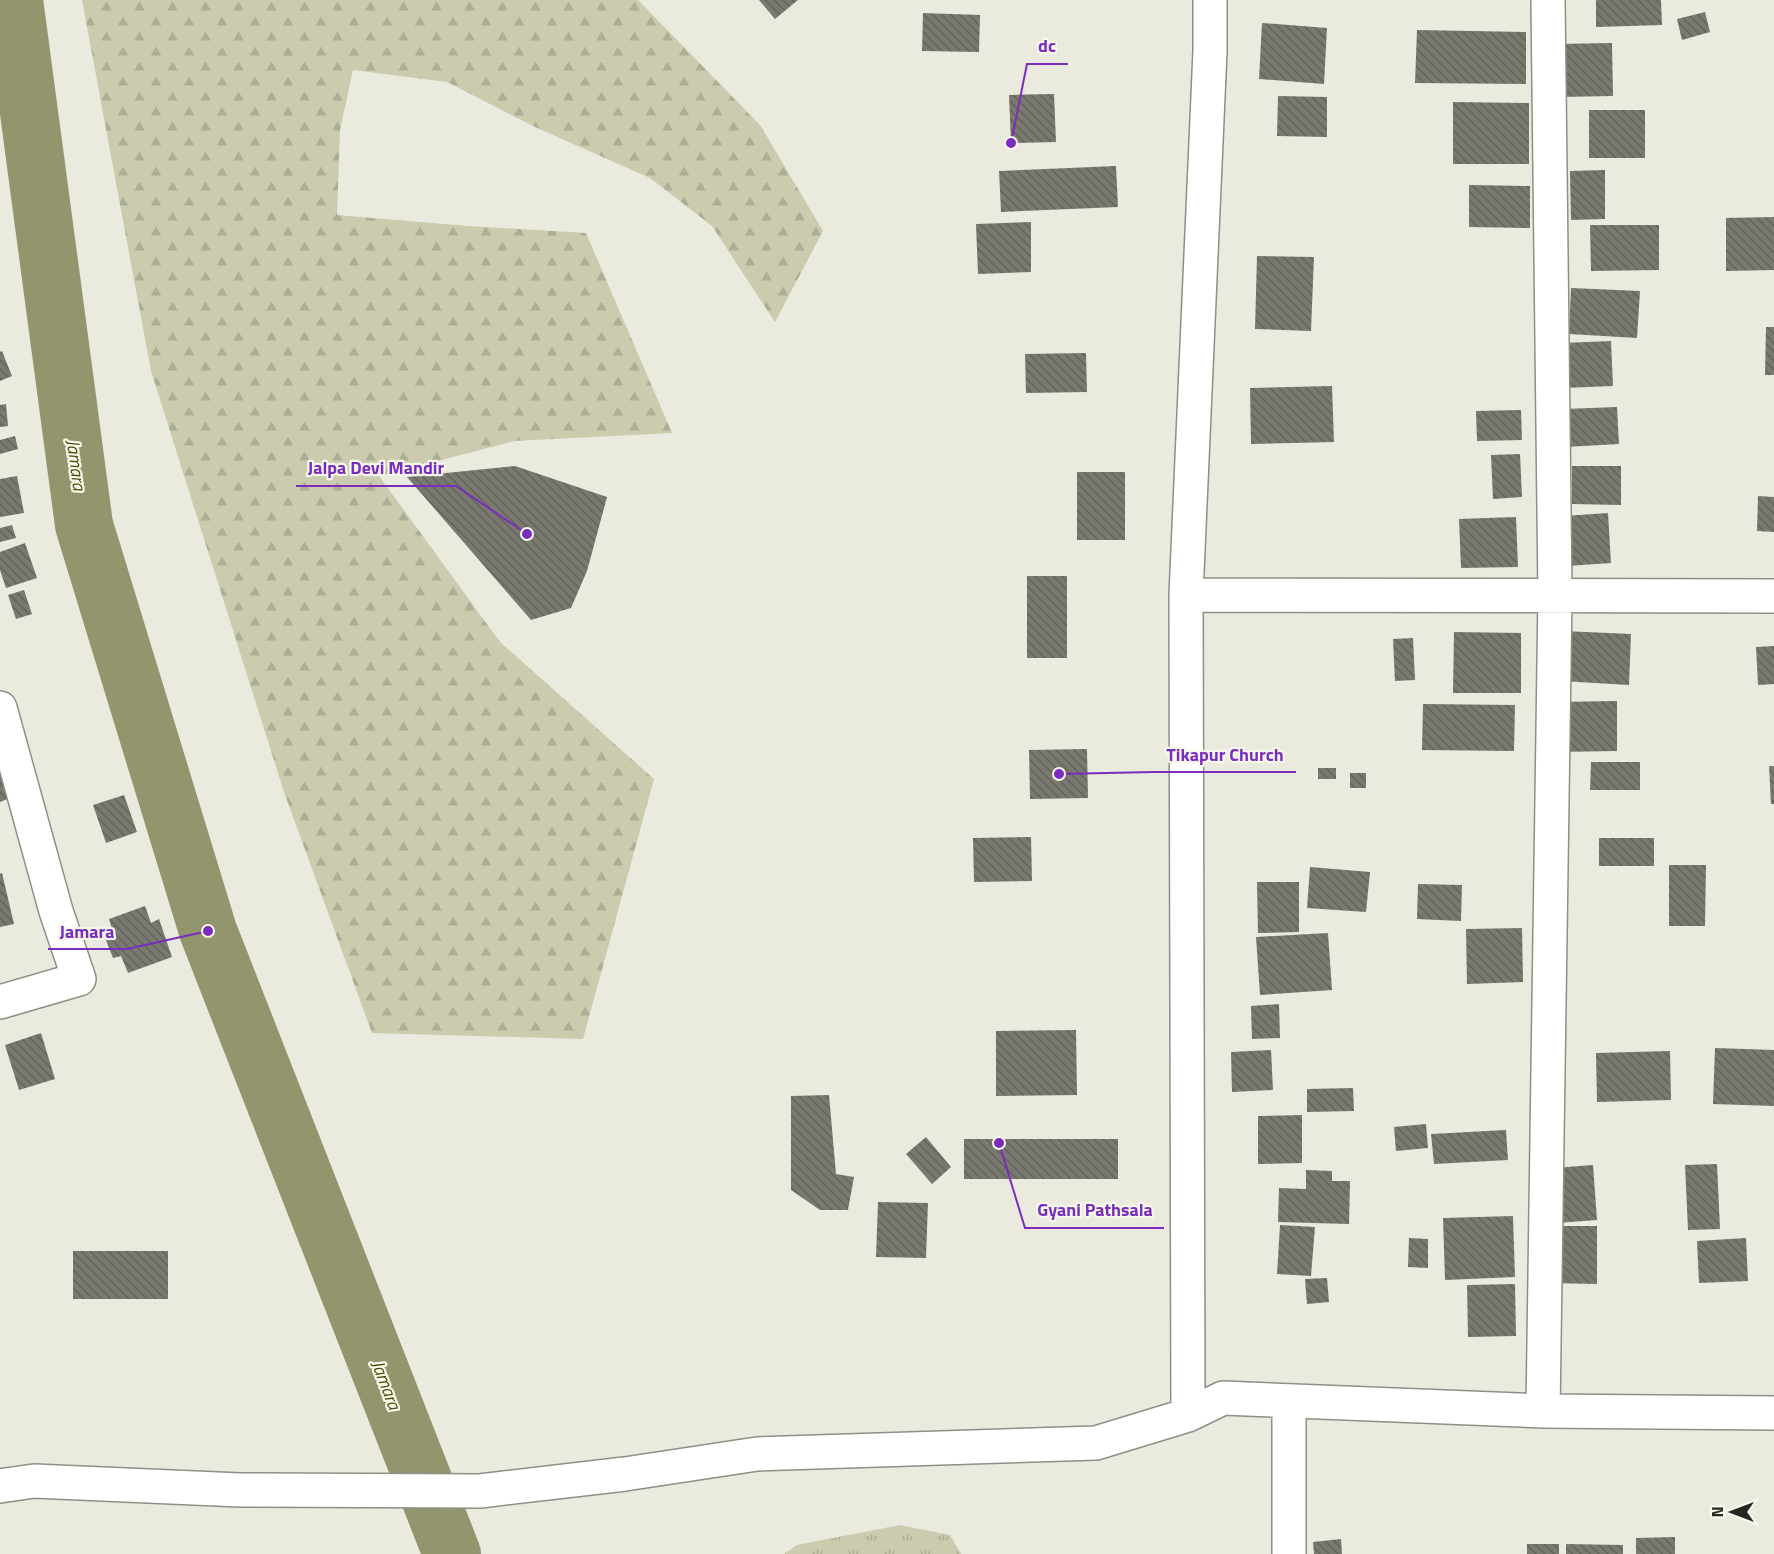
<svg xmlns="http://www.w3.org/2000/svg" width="1774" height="1554" font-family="'Titillium Web',sans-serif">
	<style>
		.grass { fill: url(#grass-tufts) }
		.forest { fill: url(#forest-firs) }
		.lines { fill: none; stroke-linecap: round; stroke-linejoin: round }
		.river { stroke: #93956d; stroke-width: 58 }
		.building { fill: url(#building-back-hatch) }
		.street-casing { stroke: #8f8f85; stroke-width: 36 }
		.street { stroke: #fff; stroke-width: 33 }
		.labels { text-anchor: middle; stroke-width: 4.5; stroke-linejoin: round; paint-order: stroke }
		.water-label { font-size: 18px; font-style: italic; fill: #4c4c05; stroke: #f7f8ec }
		.leader { fill: none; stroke: #7b2cbf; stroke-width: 2 }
		.callout-dot { fill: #7b2cbf; stroke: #f7f8ec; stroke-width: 2 }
		.callout-label { font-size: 18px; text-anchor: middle; font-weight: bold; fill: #7b2cbf; stroke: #f7f8ec; stroke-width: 4.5; stroke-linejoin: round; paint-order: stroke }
	</style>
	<defs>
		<pattern id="grass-tufts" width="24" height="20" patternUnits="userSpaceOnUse" patternTransform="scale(1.5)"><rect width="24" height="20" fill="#caccad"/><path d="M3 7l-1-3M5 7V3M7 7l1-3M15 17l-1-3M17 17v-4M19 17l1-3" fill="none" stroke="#adaf95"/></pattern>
		<pattern id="forest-firs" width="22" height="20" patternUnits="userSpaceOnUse" patternTransform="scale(1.5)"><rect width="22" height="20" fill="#caccad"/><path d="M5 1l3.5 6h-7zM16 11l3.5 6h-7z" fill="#adaf95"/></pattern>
		<pattern id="building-back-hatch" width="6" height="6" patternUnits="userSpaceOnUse" patternTransform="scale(1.5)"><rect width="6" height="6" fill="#79796f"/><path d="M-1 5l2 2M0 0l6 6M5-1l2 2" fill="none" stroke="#63635b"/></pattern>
	</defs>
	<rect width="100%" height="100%" fill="#eaeadf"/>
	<path class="grass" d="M900 1525 950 1535 961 1554H784L797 1545Z"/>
	<path class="forest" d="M82 0H638L760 125 823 231 775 322 712 226 650 178 535 127 447 82 353 70 340 130 337 215 469 226 586 233 672 433 515 441 379 476 500 642 654 779 583 1039 372 1033 284 792 151 371Z"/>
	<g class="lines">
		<path class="river" d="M14 0 84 525 208 931 452 1554"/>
	</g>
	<path class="building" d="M759 0H798L775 19Z
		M1596 0H1661L1662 25 1596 27Z
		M1705 12 1710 32 1682 40 1677 19Z
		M923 13 980 15 979 52 922 51Z
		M1262 23 1327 28 1324 84 1259 79Z
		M1417 30 1526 32V84L1415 83Z
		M1612 43 1613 96 1558 97 1557 44Z
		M1054 94 1056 142 1011 143 1009 95Z
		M1278 96 1327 97V137L1277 136Z
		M1453 102 1529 103V164H1453Z
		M1589 110H1645V158H1589Z
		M1116 166 1118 207 1001 212 999 171Z
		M1605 170V219L1571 220 1570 171Z
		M1469 185 1530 186V228L1469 227Z
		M1774 217V270L1726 271V218Z
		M1031 222V272L978 274 976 224Z
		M1590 225H1659V270L1591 271Z
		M1257 256 1314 257 1311 331 1255 329Z
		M1571 288 1640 291 1637 338 1569 334Z
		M1766 327H1774V375H1765Z
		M1611 341 1613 386 1564 388 1562 343Z
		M2 351 12 376 0 381V352Z
		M1086 353 1087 392 1026 393 1025 354Z
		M1332 386 1334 442 1251 444 1250 388Z
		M6 404 8 426 0 427V405Z
		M1617 407 1619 444 1565 447 1564 409Z
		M1521 410 1522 440 1477 441 1476 411Z
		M15 436 18 449 0 454V440Z
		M1520 454 1522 497 1493 499 1491 455Z
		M515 466 607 497 587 571 571 608 531 620 407 477Z
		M1572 466H1621V505L1572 504Z
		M1077 472H1125V540H1077Z
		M17 476 24 513 0 517V479Z
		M1758 496 1774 497V532L1757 531Z
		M1608 513 1611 563 1567 566 1564 516Z
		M1516 517 1518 567 1461 568 1459 519Z
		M12 525 16 538 0 542V528Z
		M25 543 37 578 6 588 0 570V552Z
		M1027 576H1067V658H1027Z
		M24 590 32 614 16 619 8 595Z
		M1563 631 1631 634 1629 685 1561 681Z
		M1454 632 1521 633V693H1453Z
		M1413 638 1415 680 1395 681 1393 639Z
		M1774 646V684L1758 685 1756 647Z
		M1617 701V751L1557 752 1556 702Z
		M1423 704 1515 705 1514 751 1422 750Z
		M1087 749 1088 798 1030 799 1029 750Z
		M1591 762H1640V790H1590Z
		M1769 766H1774V804H1771Z
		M1318 768H1336V779H1318Z
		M1350 773H1366V788H1350Z
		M0 774 10 798 0 802Z
		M124 795 137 832 106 843 93 805Z
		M1031 837 1032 881 974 882 973 838Z
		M1599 838H1654V866H1599Z
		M1669 865H1706L1705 926H1669Z
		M1310 867 1370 872 1366 912 1307 908Z
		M2 873 14 924 0 927V874Z
		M1257 882H1299V932L1258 933Z
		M1418 884 1462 885 1461 921 1417 919Z
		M145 906 151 923 159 919 172 957 128 973 121 956 113 958 104 935 113 932 109 919Z
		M1522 928 1523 982 1467 984 1466 929Z
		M1328 933 1332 990 1260 995 1256 937Z
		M1279 1004 1280 1038 1252 1039 1251 1006Z
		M1076 1030 1077 1095 996 1096V1031Z
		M41 1033 55 1079 19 1090 5 1045Z
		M1715 1048 1774 1050V1106L1713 1104Z
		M1271 1050 1273 1090 1232 1092 1231 1052Z
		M1670 1051 1671 1100 1597 1102 1596 1053Z
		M1353 1088 1354 1111 1307 1112V1089Z
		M829 1095 836 1174 854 1177 848 1210H820L791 1190V1096Z
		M1302 1115V1163L1258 1164V1116Z
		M1426 1124 1428 1148 1396 1151 1394 1127Z
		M1506 1130 1508 1160 1434 1164 1431 1134Z
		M926 1137 951 1167 932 1184 906 1154Z
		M964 1139H1118V1179H964Z
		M1717 1164 1720 1229 1688 1230 1685 1165Z
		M1593 1165 1597 1220 1557 1223 1554 1168Z
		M1306 1170 1332 1171V1181H1350L1349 1224 1278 1222 1279 1188 1306 1189Z
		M878 1202 928 1203 926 1258 876 1257Z
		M1513 1216 1515 1277 1445 1280 1443 1218Z
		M1280 1225 1315 1227 1311 1276 1277 1274Z
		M1548 1226H1597V1284L1547 1283Z
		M1409 1238 1428 1239V1268L1408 1267Z
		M1746 1238 1748 1281 1699 1283 1697 1241Z
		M73 1251H168V1299H73Z
		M1327 1278 1329 1302 1307 1304 1305 1279Z
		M1515 1284 1516 1336 1468 1337 1467 1285Z
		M1675 1537V1554H1636V1538Z
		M1341 1539 1342 1554H1314L1313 1542Z
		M1527 1544H1559V1554H1527Z
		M1566 1544 1623 1545V1554H1566Z"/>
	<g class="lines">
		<defs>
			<path id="street" d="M1186 595 1774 596
				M0 708 56 911 79 979 0 1002
				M1543 1411 1555 595 1548 0
				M1188 1415 1186 595 1210 51V0
				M0 1486 34 1481 240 1490 480 1491 625 1474 757 1454 1096 1443 1188 1415 1223 1398 1543 1411 1774 1413
				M1289 1554V1401"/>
		</defs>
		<use href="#street" class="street-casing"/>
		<use href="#street" class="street"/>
	</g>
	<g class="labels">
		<g class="water-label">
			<text transform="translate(76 465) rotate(82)" y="6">Jamara</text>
			<text transform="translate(386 1385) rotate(69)" y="6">Jamara</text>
		</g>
	</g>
	<path class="leader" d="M1011 143L1027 64H1068M527 534L456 486H296M1059 774L1154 772H1296M208 931L127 949H48M999 1143L1025 1228H1164"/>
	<g class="callout-dot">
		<circle cx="1011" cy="143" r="6"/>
		<circle cx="527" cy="534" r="6"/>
		<circle cx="1059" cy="774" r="6"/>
		<circle cx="208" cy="931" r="6"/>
		<circle cx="999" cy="1143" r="6"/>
	</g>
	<g class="callout-label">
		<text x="1047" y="52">dc</text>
		<text x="376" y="474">Jalpa Devi Mandir</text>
		<text x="1225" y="761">Tikapur Church</text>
		<text x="87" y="938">Jamara</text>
		<text x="1095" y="1216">Gyani Pathsala</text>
	</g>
	<g transform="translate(1732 1512) rotate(270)" stroke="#f7f8ec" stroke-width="4.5" paint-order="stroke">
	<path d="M0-4.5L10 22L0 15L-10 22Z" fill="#262723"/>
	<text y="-9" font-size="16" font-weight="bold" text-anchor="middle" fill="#262723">N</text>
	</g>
</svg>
